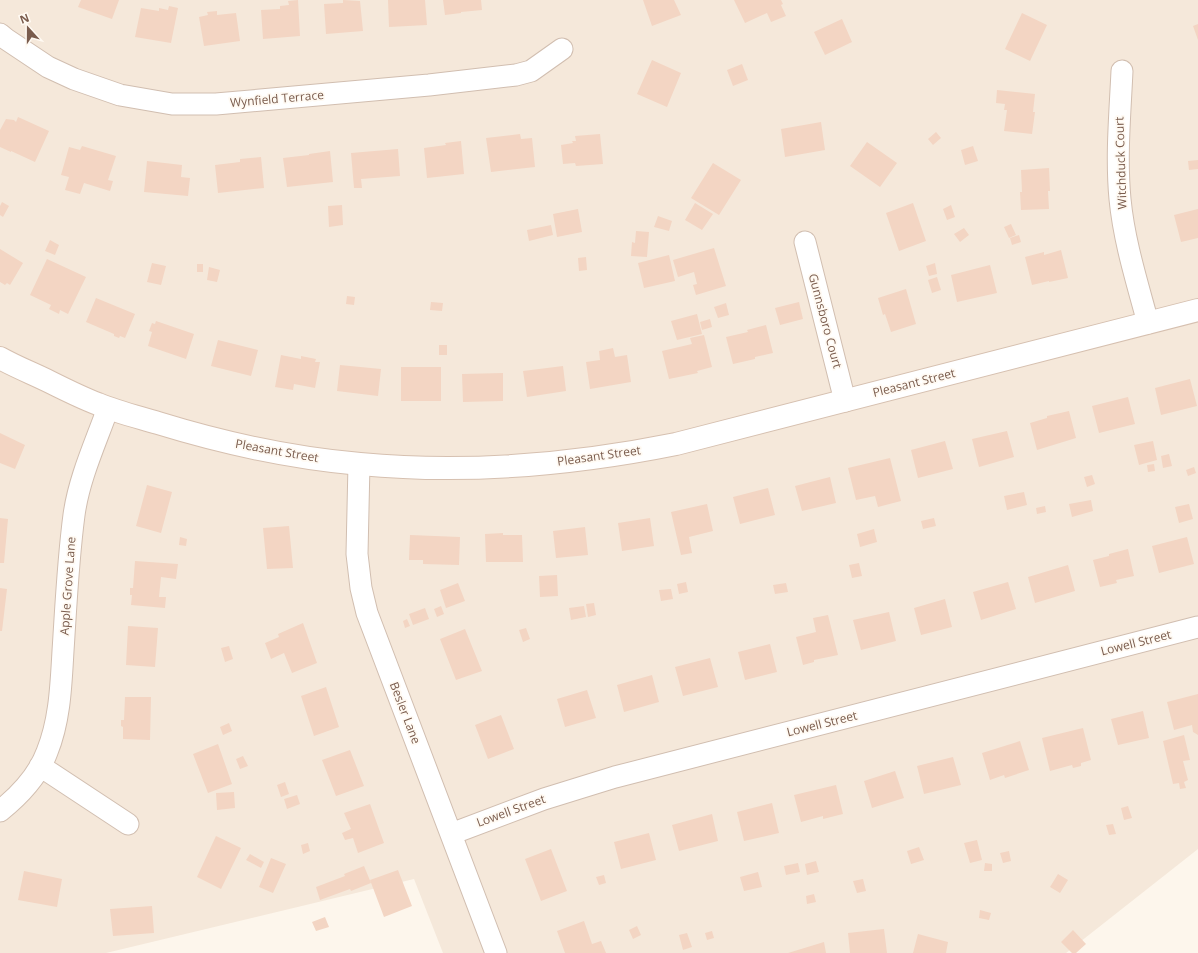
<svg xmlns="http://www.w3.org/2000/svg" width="1198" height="953" font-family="'Open Sans',sans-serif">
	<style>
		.residential { fill: #f5e8da }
		.building { fill: #f3d5c3 }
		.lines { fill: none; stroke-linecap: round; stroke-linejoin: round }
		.street-casing { stroke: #d1beb0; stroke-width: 23 }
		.secondary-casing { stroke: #d6c0b0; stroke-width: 24 }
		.street { stroke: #fff; stroke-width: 21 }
		.secondary { stroke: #fff; stroke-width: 22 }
		.labels { text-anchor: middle; stroke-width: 3.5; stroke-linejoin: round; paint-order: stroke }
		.street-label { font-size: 12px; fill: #7a5c4d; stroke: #fffaf3 }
	</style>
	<rect width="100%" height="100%" fill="#fdf6ec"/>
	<path class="residential" d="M0 0H1198V849L1066 953H443L414 879 106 953H0Z"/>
	<path class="building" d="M81 0H119L112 19 78 7Z
		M298 0 300 36 263 39 261 10 280 9V6L289 5 288 1Z
		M343 0 360 1 363 31 326 34 324 4 343 3Z
		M388 0H425L427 25 389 27Z
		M443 0H481L482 10 461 12V13L445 15Z
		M643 0H674L681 15 652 26Z
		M734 0H781L783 4 781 5 786 16 771 22 767 13 745 23Z
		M169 6 178 8 171 43 135 37 141 8 159 11V8L168 10Z
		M217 11V15L236 13 240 41 204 46 199 17 208 15 207 12Z
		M1022 13 1047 25 1030 61 1005 49Z
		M842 19 852 42 825 55 814 32Z
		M1198 24V40L1193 26Z
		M652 60 681 73 667 107 637 94Z
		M742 64 748 80 733 86 727 70Z
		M997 90 1035 94 1033 112H1035L1032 134 1004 131 1007 110H1004L1005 104 996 103Z
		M18 117 49 131 35 162 11 151V152L0 147V130L6 119 14 120 16 122Z
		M821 122 825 150 785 157 781 129Z
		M936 132 941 138 933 145 928 139Z
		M520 134 521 139 532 138 535 167 491 172 486 138Z
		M600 134 603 164 576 166 575 163 563 164 561 145 573 143 572 141H576L575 136Z
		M461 141 464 174 427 178 424 148 446 145 445 143Z
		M867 142 897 163 880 187 850 166Z
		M82 146 116 156 108 180 113 181 110 191 84 183 80 194 65 190 69 177 61 175 69 147 80 150Z
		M973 146 978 161 965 165 961 150Z
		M398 149 400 176 361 179 362 188H354L351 153Z
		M330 151 333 182 287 187 283 158 309 155V154Z
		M261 157 264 188 218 193 215 165 240 162V159Z
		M1198 160V169L1189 170 1188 161Z
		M147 161 182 165 181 177 190 178 188 196 144 192Z
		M713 163 741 180 719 215 691 198Z
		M1049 168 1050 191H1048L1049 209 1021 210 1020 192H1022L1021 170Z
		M2 202 9 206 3 217 0 215V206Z
		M695 203 713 214 702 230 685 220Z
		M913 203 926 241 899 251 886 213Z
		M342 205 343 225 329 227 328 206Z
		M951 205 955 217 947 220 943 209Z
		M578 209 582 232 557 237 553 214Z
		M1198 209V238L1181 242 1174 215Z
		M658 216 672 221 669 231 654 227Z
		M1011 224 1016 235 1009 238 1004 227Z
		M551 225 553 235 529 241 527 230Z
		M964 228 969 235 960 242 954 234Z
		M636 231 649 232 647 257 631 256 632 242 635 243Z
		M1019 235 1021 242 1012 245 1010 238Z
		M50 240 59 245 55 255 45 251Z
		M714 248 726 286 696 295 693 285 697 284 694 272 678 277 673 260Z
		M0 249 23 263 10 285 7 283 5 285 0 282Z
		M1061 250 1068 278 1049 282V281L1032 285 1025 257 1044 252V255Z
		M669 255 675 281 644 288 638 263Z
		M586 257 587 270 579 271 578 258Z
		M47 259 86 277 68 314 60 310 59 314 49 309 51 305 30 295Z
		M152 263 166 266 161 285 147 282Z
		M935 263 937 274 929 276 926 266Z
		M197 264H203V272H197Z
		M990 265 997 293 957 302 951 275Z
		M209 267 220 270 217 282 207 280Z
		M937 277 941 290 932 293 928 280Z
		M906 289 916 324 891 332 885 314 883 315 878 298Z
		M347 296 355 297 354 305 346 304Z
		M96 298 135 314 125 338 120 336 119 338 114 336V334L86 322Z
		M431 302 443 303 442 311 430 310Z
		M799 302 803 319 780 325 775 308Z
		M726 303 729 315 718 318 714 307Z
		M697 314 702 334 677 340 671 321Z
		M710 319 712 327 702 330 700 322Z
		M156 321 194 334 186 359 148 346 152 332 149 331 152 323 155 324Z
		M766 325 773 353 755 357V359L733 364 726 337 748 332 747 330Z
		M704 335 712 367 697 371 698 373 669 379 662 351 692 344 690 338Z
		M218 340 258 350 251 376 211 366Z
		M439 345H447V355H439Z
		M613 348 615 357 627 355 631 382 590 389 586 362 600 360 599 351Z
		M281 355 301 359V356L316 359 315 362H320L315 388 294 384 293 390 275 387Z
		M340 365 381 369 378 396 337 391Z
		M563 366 566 391 527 397 523 371Z
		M401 367H441V401H401Z
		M503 373V401L463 402 462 374Z
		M1190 379 1197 406 1161 415 1155 388Z
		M1128 397 1135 424 1099 433 1092 406Z
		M1069 411 1076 438 1037 450 1030 423 1047 418V416Z
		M1007 431 1014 457 979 467 972 439Z
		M0 433 25 445 15 469 0 463Z
		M945 441 953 469 918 478 911 450Z
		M1153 441 1157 460 1139 465 1134 445Z
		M1169 454 1172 466 1163 468 1161 456Z
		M890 458 901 501 878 507 875 496 856 500 848 468Z
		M1154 464 1155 471 1148 472 1147 465Z
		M1194 467 1196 473 1188 476 1186 470Z
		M1092 475 1095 484 1087 487 1084 477Z
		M830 477 836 503 802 511 795 486Z
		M147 485 172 492 161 533 136 526Z
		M768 488 775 515 740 524 733 497Z
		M1024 492 1027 505 1007 510 1004 496Z
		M1091 500 1093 511 1072 517 1069 504Z
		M707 504 713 531 689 537 692 553 681 555 671 512Z
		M1189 504 1193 519 1179 523 1175 507Z
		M1045 506 1046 512 1037 514 1036 508Z
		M0 518 8 519 4 563H0Z
		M650 518 654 546 622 551 618 523Z
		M934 518 936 526 923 529 921 521Z
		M289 526 293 568 267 569 263 528Z
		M585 527 588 555 556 558 553 531Z
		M874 529 877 542 860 547 857 534Z
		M503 533V535H522L523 562H486L485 534Z
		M410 535 460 537 459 565 423 564V560H409Z
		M180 537 187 539 186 546 179 545Z
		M1187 537 1194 564 1159 573 1152 546Z
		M1128 549 1134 576 1116 580 1117 583 1100 587 1093 560 1109 556V554Z
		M135 561 178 564 176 579 161 577 159 597H166L165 608 131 605 132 595H130V588H133Z
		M859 563 862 576 852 578 849 565Z
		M1068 565 1075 591 1035 603 1028 577Z
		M557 575 558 596 540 597 539 576Z
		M686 582 688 592 679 594 677 584Z
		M1008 582 1016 609 981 620 973 592Z
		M458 583 465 601 446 608 440 590Z
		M786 583 788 592 775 594 773 585Z
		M0 588 7 589 2 631H0Z
		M671 589 673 599 661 601 659 590Z
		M945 599 952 627 921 635 914 608Z
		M594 603 596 615 588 617 586 604Z
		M441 606 444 614 437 617 434 609Z
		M584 606 586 617 571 620 569 608Z
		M425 608 429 619 413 625 409 614Z
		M889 612 896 641 861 650 853 620Z
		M828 615 838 655 814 660V662L803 665 796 637 816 632 813 618Z
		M407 619 410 626 405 628 403 621Z
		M303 623 317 663 292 673 284 653 271 659 265 643 279 637 278 634Z
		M128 626 158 628 155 667 126 665Z
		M526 628 530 639 523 642 519 630Z
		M465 629 482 671 456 680 440 639Z
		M770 644 777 672 745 680 738 652Z
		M229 646 233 659 225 662 221 648Z
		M710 658 718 687 683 696 675 667Z
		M652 675 659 702 624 712 617 685Z
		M326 687 339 727 314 736 301 696Z
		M587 690 596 718 565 727 557 699Z
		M1198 694V735L1193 732 1192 725 1174 730 1167 702Z
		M125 697H151L150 740 123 739V727L121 726V720H124Z
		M1143 711 1149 738 1118 745 1111 719Z
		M501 715 514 749 488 759 475 725Z
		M229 723 232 731 223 735 220 727Z
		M1083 728 1091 760 1081 763V766L1073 768 1072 765 1050 771 1042 738Z
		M1184 735 1190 760 1183 761 1188 780 1184 782 1186 788 1180 789 1179 783 1173 784 1163 741Z
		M1020 741 1029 770 1005 778 1004 775 990 780 982 753Z
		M218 744 232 784 208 793 193 754Z
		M350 750 364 786 336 796 322 760Z
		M243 756 248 766 240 769 236 759Z
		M953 757 961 785 924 794 917 766Z
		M895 771 904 798 872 808 864 781Z
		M285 782 289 794 281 797 277 785Z
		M836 785 843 814 823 819V816L801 822 794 795Z
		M234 792 235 808 217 810 216 793Z
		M297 795 300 804 287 809 284 799Z
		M772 803 779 833 744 841 737 812Z
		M370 804 384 843 358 853 353 838 345 840 342 833 351 829 344 813Z
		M1128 806 1132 818 1124 820 1121 808Z
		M712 814 718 841 679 851 672 825Z
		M1113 824 1116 834 1109 835 1106 825Z
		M649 833 656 860 621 869 614 842Z
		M216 836 241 848 221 889 197 877Z
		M977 840 982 860 970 863 964 843Z
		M308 843 310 851 303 854 301 845Z
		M919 847 924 860 911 864 907 851Z
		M551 849 567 891 541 901 525 859Z
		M1009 851 1011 861 1003 863 1000 853Z
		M250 854 264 862 261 868 246 860Z
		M271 858 286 864 273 893 259 887Z
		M816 861 819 872 807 875 805 864Z
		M798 863 800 872 786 875 784 866Z
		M985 863 992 864V871H984Z
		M364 866 371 883 351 891 350 889 320 900 316 887 345 876 344 874Z
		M398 870 412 906 384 917 370 880Z
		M24 871 62 879 57 907 18 900Z
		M758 872 762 887 744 891 740 877Z
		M1058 874 1068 880 1060 893 1050 887Z
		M604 875 606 883 599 885 596 877Z
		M863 879 866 891 857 893 853 881Z
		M814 894 816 902 807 904 806 896Z
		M152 906 154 933 113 936 110 909Z
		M980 910 991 913 989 920 979 918Z
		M325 917 329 927 316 931 312 922Z
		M584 921 592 944 601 941 606 953H565L557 931Z
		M637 926 641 935 633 939 629 930Z
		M884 929 887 953H850L848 933Z
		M1073 930 1086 944 1076 953H1072L1061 942Z
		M712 931 714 938 707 940 705 933Z
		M687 933 692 947 683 950 679 935Z
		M918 934 948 942 946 953H913Z
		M824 942 826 953H788Z"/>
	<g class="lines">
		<defs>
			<path id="street" d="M0 34 6 39 48 67 74 79 120 95 172 104H216L429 85 516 75 531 71 562 49
				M1122 71C1120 114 1116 157 1120 199 1124 241 1137 282 1148 323
				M805 242 845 401
				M359 464 357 554 361 588 367 613 496 953
				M40 766 128 824
				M0 811C20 795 38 776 47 752 60 720 61 685 63 651 66 605 68 560 74 515 79 478 96 442 108 408
				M451 834 544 799 615 777 1198 627"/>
			<path id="secondary" d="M0 358C16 367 34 374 50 382 66 390 82 398 98 404 117 412 138 417 158 423 223 443 291 458 360 464 465 474 572 465 676 444L1198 310"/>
		</defs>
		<use href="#street" class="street-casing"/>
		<use href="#secondary" class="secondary-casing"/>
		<use href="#street" class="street"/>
		<use href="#secondary" class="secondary"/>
	</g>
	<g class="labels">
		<g class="street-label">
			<text transform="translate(277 99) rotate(-5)" y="4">Wynfield Terrace</text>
			<text transform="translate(1121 163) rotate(-92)" y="4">Witchduck Court</text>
			<text transform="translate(825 321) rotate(75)" y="4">Gunnsboro Court</text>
			<text transform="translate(914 383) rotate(-14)" y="4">Pleasant Street</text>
			<text transform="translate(277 451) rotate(10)" y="4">Pleasant Street</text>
			<text transform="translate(599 456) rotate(-8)" y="4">Pleasant Street</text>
			<text transform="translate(68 586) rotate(-86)" y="4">Apple Grove Lane</text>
			<text transform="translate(1136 643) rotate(-14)" y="4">Lowell Street</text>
			<text transform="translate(405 713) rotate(69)" y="4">Besler Lane</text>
			<text transform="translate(822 724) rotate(-14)" y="4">Lowell Street</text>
			<text transform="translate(511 811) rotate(-20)" y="4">Lowell Street</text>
		</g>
	</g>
	<g transform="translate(28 28) rotate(339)" stroke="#fffaf3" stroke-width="3" paint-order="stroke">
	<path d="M0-3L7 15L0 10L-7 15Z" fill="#7a5c4d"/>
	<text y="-6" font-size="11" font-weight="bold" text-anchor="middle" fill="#7a5c4d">N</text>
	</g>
</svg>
